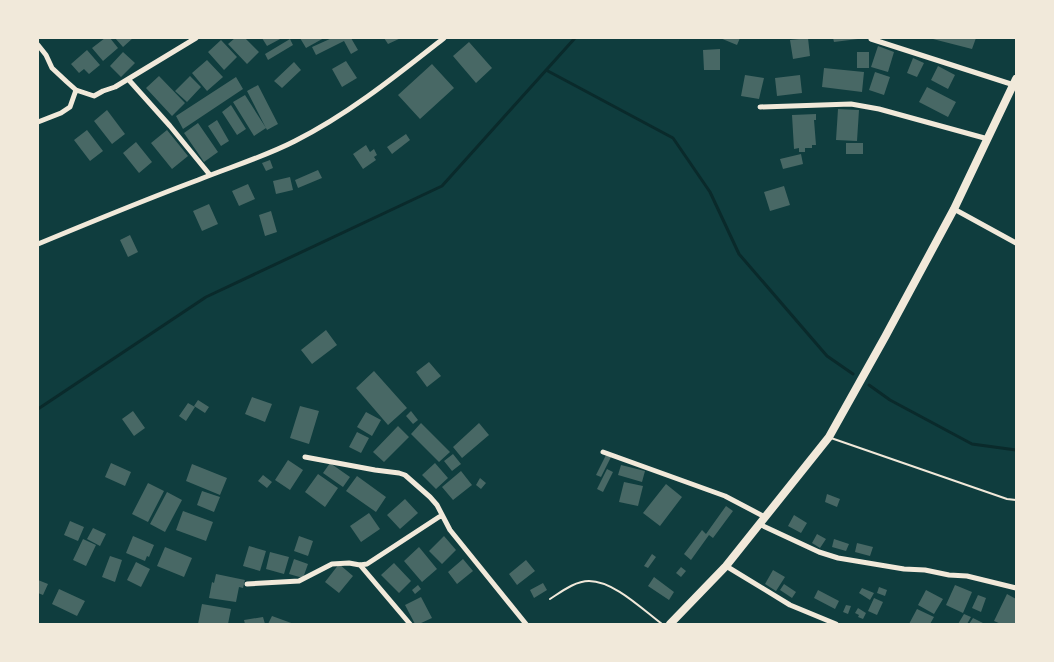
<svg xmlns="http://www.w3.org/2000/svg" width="1054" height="662" font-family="Cabin,sans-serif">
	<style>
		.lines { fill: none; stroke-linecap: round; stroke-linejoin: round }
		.stream { stroke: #0a2a2b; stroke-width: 3 }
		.building { fill: #486865 }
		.service { stroke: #f1e9da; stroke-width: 2 }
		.minor { stroke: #f1e9da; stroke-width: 5 }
		.trunk { stroke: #f1e9da; stroke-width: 8 }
	</style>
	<rect width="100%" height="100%" fill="#0f3d3e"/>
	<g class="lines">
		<path class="stream" d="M546 70 673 138 710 192 739 254 827 356 853 374
			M869 385 890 400 972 444 1016 450
			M38 409 206 297 442 186 575 38"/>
	</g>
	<path class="building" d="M105 38 108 39 110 38 118 48 103 61 92 48Z
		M115 38H133L123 47Z
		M235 38H245L259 52 247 64 228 44Z
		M262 38H282L267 46Z
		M300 38H324L306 48Z
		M332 38H351L358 50 351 54 344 41 316 55 312 47Z
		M384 38H401L388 44Z
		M720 38H740L737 45Z
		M808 38 810 56 793 59 790 40Z
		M833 38H858V39L834 42Z
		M929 38H976L972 49Z
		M290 39 293 45 268 60 265 54Z
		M221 40 237 57 224 70 208 52Z
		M469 42 492 68 476 83 453 56Z
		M878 46 894 52 888 72 871 67Z
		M720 49V70H704L703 50Z
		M87 50 100 65 89 74 84 69 79 73 71 64Z
		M123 52 135 63 121 77 110 66Z
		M857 52H869V68H857Z
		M913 58 924 63 917 77 907 73Z
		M207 60 223 77 207 91 192 73Z
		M346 61 357 78 342 87 332 69Z
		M294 62 301 70 282 88 274 81Z
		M432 64 454 88 420 119 398 95Z
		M938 66 955 75 948 89 931 80Z
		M824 68 864 72 862 92 822 87Z
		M875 72 890 77 884 95 869 90Z
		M745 75 764 78 759 99 741 96Z
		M800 75 802 93 777 96 775 78Z
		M159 76 185 103 172 116 146 88Z
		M190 76 201 87 187 102 175 91Z
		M236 77 243 89 183 129 176 116Z
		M258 85 278 124 267 130 247 91Z
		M927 87 956 102 948 117 919 102Z
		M245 95 266 128 254 136 233 102Z
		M231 105 246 129 237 135 222 112Z
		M838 109 859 110 857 141 836 140Z
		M107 110 125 134 112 144 94 121Z
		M816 114V120H814L816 145H812V148H805V152H799V148L794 149 792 115Z
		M217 120 229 141 221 146 208 126Z
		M198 123 218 152 204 162 184 133Z
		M87 130 103 151 90 161 74 140Z
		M167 130 188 156 172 169 151 143Z
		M406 134 410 140 392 154 387 147Z
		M136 142 152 162 139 173 123 153Z
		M846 143H863V154H846Z
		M366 145 370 152 374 149 377 155 374 157 376 160 363 169 353 154Z
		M801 154 803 164 783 169 780 159Z
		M270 160 273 168 266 171 262 163Z
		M318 170 322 178 298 188 295 180Z
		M290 177 293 190 276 194 273 181Z
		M248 184 255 199 239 206 232 191Z
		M784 186 790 205 770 211 764 192Z
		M209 204 218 224 202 231 193 211Z
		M271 211 277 232 265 236 259 215Z
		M130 235 138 252 128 257 120 240Z
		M326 330 337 345 312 364 301 350Z
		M429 362 441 376 427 387 416 372Z
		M374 371 407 408 388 425 356 388Z
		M252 397 272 404 265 422 245 414Z
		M198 400 209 407 205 413 194 406Z
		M188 403 195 407 186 421 179 416Z
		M300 406 319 411 309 444 290 438Z
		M133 411 145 428 134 436 122 419Z
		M411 411 418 420 413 424 406 416Z
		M366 412 381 420 372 436 357 427Z
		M421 423 450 452 439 462 411 434Z
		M479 423 489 435 462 458 453 447Z
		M398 426 409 437 384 462 373 452Z
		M357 432 369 438 361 453 349 447Z
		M453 454 461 464 452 471 444 461Z
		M606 455 611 457 601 477 596 475Z
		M288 460 303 470 290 490 275 480Z
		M111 463 131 472 125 486 105 477Z
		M330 463 350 477 343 487 323 473Z
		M435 463 448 478 436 489 422 475Z
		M192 464 227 478 220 495 186 481Z
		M621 465 645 471 642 482 618 475Z
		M607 469 613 472 603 492 597 489Z
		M461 471 472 485 453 500 442 487Z
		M318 474 338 488 325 507 305 492Z
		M263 475 272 482 267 488 258 481Z
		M357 476 386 497 376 512 346 491Z
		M480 478 486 483 481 489 476 485Z
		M624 482 643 486 638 506 619 502Z
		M148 483 164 491 148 522 132 514Z
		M666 484 682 497 660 526 643 513Z
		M202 491 220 497 214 512 197 505Z
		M167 492 182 500 165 532 150 524Z
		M827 494 840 499 837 507 825 502Z
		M405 499 418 513 400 529 387 515Z
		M726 506 733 511 713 538 709 535 691 560 684 554 702 530 706 534Z
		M183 511 213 522 206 541 176 530Z
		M369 513 380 529 361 542 350 526Z
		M794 515 807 523 801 533 788 526Z
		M70 521 84 527 78 541 64 535Z
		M93 528 106 534 100 546 87 539Z
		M817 534 826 539 820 548 812 543Z
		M133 536 154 545 149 557 147 556 145 561 126 553Z
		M299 536 313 541 308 556 294 551Z
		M444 536 456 550 442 564 429 551Z
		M83 539 96 545 86 566 73 560Z
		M834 539 849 544 846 551 832 547Z
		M857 543 873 547 870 556 855 552Z
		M249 546 266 551 260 571 243 566Z
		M165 547 192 558 184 577 157 566Z
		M419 547 437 569 422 582 404 561Z
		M270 552 289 557 284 574 266 569Z
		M652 554 656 557 648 568 644 566Z
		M110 556 122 560 115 582 102 577Z
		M294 559 308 564 303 578 289 574Z
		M463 559 473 571 457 584 448 572Z
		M526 560 535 571 517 585 509 574Z
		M136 562 150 569 141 587 127 580Z
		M394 563 411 581 399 593 381 575Z
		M339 564 353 576 339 593 325 582Z
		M681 567 686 571 681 577 676 573Z
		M773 570 785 577 776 591 765 584Z
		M216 574 245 580 243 588 239 587 236 602 209 598 212 582 214 583Z
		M654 577 674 592 669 600 648 586Z
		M38 580 48 584 43 595 38 593Z
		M543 583 547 590 534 598 530 590Z
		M784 584 796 592 792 598 780 590Z
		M418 585 421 589 415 594 412 590Z
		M955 585 972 592 963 613 946 605Z
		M879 587 887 590 885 596 877 593Z
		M862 588 874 593 870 600 859 593Z
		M59 589 85 601 77 616 52 604Z
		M818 590 839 601 835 609 814 598Z
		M926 590 943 599 934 614 918 605Z
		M1007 594 1016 599V621L1015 624H1001L994 621Z
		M978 595 986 598 981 612 972 608Z
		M421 597 432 618 419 624H415L405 605Z
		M874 598 883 602 877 615 868 611Z
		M202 604 231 609 228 624H198Z
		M846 605 851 606 848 614 843 612Z
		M858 608 866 613 863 619 858 617 859 615 855 613Z
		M917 609 934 617 930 624H909Z
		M964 614 971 617 967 624H958Z
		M272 616 294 624H268Z
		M263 617 265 624H245L244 620Z
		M973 618 985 624H969Z"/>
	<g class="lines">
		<path class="service" d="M831 438 1007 499 1016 500
			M550 599C561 592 575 581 589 581 614 581 643 610 662 624"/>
		<path class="minor" d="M871 39 1014 85
			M38 45 46 55 52 68 67 82 76 90 94 96 103 91 115 87 196 38
			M128 79 170 126 210 175
			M760 107 851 104 879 109 988 139
			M38 122 61 113 70 107 76 90
			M954 209 1016 243
			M38 244C91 222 144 200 198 180 230 167 264 157 295 141 349 114 397 75 444 38
			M603 452 725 496 765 517
			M305 457 375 470 399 473 405 475 430 497 437 505 450 530 526 624
			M759 524 819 552 838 558 904 569 925 570 949 575 967 576 1016 588
			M360 565 410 624
			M726 566 790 605 836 624
			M247 584 299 581 332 564 349 563 360 565 367 564 442 515"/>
		<path class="trunk" d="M670 624 726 566 829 437 885 337 954 209 1016 79"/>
	</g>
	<rect width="1054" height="662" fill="none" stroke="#f1e9da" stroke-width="78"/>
</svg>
